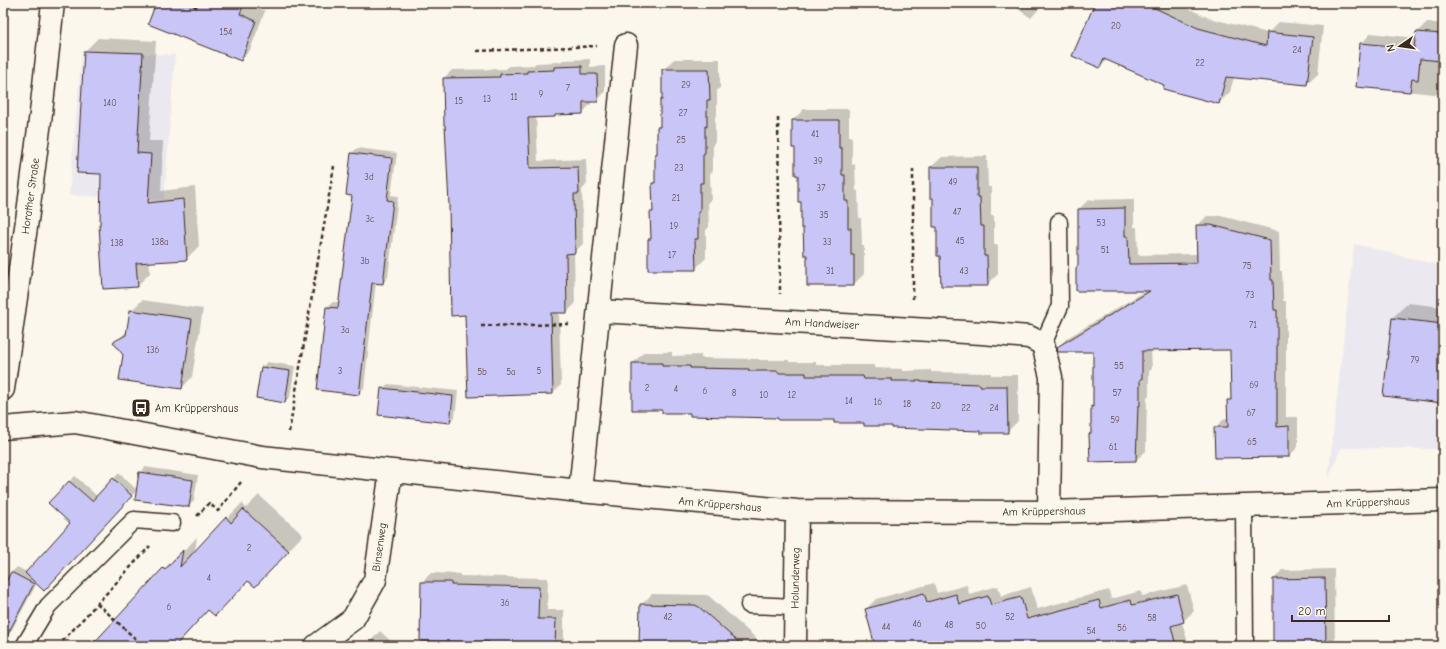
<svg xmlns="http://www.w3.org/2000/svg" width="1446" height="649" font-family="'Comic Neue',sans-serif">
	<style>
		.built { fill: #ece8ef }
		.shadow { fill: #0003 }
		.building { fill: #cac5f7; stroke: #3b2a1e }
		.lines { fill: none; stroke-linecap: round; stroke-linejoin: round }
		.service-casing { stroke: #3b2a1e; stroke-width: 19 }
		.minor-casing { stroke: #3b2a1e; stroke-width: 25 }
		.secondary-casing { stroke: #3b2a1e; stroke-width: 25 }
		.path { stroke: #3b2a1e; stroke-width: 2.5; stroke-dasharray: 4 3; stroke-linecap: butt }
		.service { stroke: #fbf7ec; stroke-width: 16 }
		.minor { stroke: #fbf7ec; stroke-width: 22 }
		.secondary { stroke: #fbf7ec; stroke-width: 22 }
		.labels { text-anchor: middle; stroke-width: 3; stroke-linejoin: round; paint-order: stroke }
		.number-label { font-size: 9px; fill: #5f5154 }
		.street-label { font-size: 11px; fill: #3b2a1e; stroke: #fbf7ec }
		.poi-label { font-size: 11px; fill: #3b2a1e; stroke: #fbf7ec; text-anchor: start }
	</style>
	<rect width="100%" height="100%" fill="#fbf7ec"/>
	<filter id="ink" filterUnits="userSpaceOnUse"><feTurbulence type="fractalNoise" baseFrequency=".025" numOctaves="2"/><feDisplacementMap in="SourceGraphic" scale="8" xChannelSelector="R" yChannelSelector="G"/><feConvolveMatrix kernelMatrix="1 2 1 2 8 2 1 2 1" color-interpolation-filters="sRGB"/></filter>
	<g filter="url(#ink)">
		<path class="built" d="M82 51 175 55 164 200 69 195Z
			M1354 244 1443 266V449L1341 448 1328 479Z"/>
		<path class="shadow" d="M157 3H257L255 7 265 11 250 50 241 60Z
			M1009 3H1044L1031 18Z
			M1096 3H1177L1209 18 1268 33 1279 22 1323 26 1318 74 1307 84 1234 77 1230 92 1219 103 1166 84 1108 59 1100 67Z
			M1427 22 1443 24V95L1357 86 1361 44 1371 33 1416 38 1417 32Z
			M98 38 156 41 149 141H163L161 191 195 187 199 246 186 259 149 261 150 273 137 286 100 225 101 224 102 173 85 51Z
			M590 59V67L605 66V92L597 101H591V104L582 113 557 114 554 116H536L538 161 586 159 587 184 582 190 583 244 574 252 575 304 567 312H559L561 385 553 393 466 314 450 205 444 78 452 70 506 69 509 66 534 65 536 63 560 62 563 60Z
			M674 59H720V88L717 90V115L715 117V142L713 144V171L710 174 711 200 708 202 709 227 706 230V258L695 269 649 240 652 237 651 213 654 211 653 183 656 181V154L658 152V127L661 124V100L663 98V70Z
			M804 109H849V137H852V165L855 164 856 191H858L859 218H861L862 245H864V274L853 285 808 254 793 120Z
			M357 148 397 153 391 195 398 196 388 277 383 283 376 282 364 388 358 394 327 307 333 302H340L353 195 352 153Z
			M987 156 988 187H991V216H994V245H998V274L987 285 941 255 931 167 942 157Z
			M1134 199V227H1137L1138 255 1198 254 1197 226 1207 216H1221L1279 231 1280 271H1282L1283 301H1286V417H1298V447L1289 456 1215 428 1225 418H1228V401L1232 397 1231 349 1151 350 1152 369 1149 371V396L1147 398 1146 451 1136 460 1091 461 1092 407 1094 405V351L1058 347 1067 338 1147 290 1079 265V209L1088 200Z
			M142 300 203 309 192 377 182 388 124 354 115 343 127 331 131 311Z
			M1408 303 1443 307V402L1392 318Z
			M644 352H672V356L701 355V358L759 359V360H789V362H816V365H874V368L903 369V371L931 370V372L991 373V375H1018V421L1007 432 893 425 835 419 691 412 663 409 633 363Z
			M267 362 295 366 290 397 284 402 257 397 262 367Z
			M388 384 458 391 455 417 450 422 382 389Z
			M145 467 198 475 194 501 189 506 140 473Z
			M119 473 137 490 50 584 37 583 3 646V589L12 572 17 567 27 572 72 523 69 482 75 476 97 496Z
			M259 495 303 535 255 586 249 580 215 615 209 609 175 646H93L179 553 180 555 197 537 195 552 242 503 246 508Z
			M1334 569 1335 646H1274V579L1282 570Z
			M431 573 460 574V576L548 578 547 610H564V644L562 646H490V641L422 582Z
			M934 583 937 593 967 585 969 594 998 586 1001 596 1031 587 1037 609 1109 590 1111 599 1141 591 1142 596 1187 585 1194 611 1182 622 1189 646H876L866 609 876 599Z
			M652 594 706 595 709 596 759 641V646H640L641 605Z
			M380 631 396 646H366Z"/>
		<path class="building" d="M156 3H244L240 14 256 21 241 61 148 24Z
			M1095 3H1144L1198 28 1266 46 1267 32 1313 37 1307 85 1226 77 1219 104 1163 89 1164 85 1104 59 1100 68 1072 56Z
			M1416 32 1443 34 1441 61 1420 59 1418 80 1412 79 1410 92 1356 87 1360 43 1414 48Z
			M84 51 143 53 137 153 151 154 148 203 183 199 187 260 136 263 138 287 103 289 99 225H100L101 174 77 173Z
			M582 66V74H597L598 102H583V114L555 115V117L528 118 530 168 578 167 579 194H574L575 253 566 254 567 313H551L553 394 468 397 465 315 451 316 449 205 445 125H444L443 78 500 77V74L527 73V71L554 70V67Z
			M662 69H709L710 100H707V127L705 126V153L703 154V183H700V212H698V239H695L696 270H648V239H651L650 212H653L652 183H655V154H657V127H660V100H662Z
			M792 120H839V148H842V175H845V201H848V228H851V255H854V286H807V255H804L803 228H801V202H798V175H795V148H792Z
			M351 153 392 158 387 200 393 201 383 284 372 283 359 395 317 390 326 307 338 308 352 196 346 195Z
			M930 167H977V197H980L981 226H984V256H987L988 286H941L940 256H937V227H933V198H930Z
			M1125 208V236H1128L1129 264 1197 263 1196 225H1211L1270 240 1271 280H1273L1274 310H1277V427L1289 426V457L1215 458 1214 427H1228L1227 400H1231L1230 350 1142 351V379H1140V406H1138L1136 461 1090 462 1089 434 1091 433V406L1093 407V352H1058L1057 347 1150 291H1076V268L1078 265V209Z
			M130 310 192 319 182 389 119 380 123 355 113 342 126 335Z
			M1392 318 1443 324V403L1383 396Z
			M632 363H662V366H690V368L749 369V371H778V373H806V376H863L864 379H892V381H921V382L980 384V386H1007L1008 433H980V431L892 428V426H864V423H834V420H778V418L690 416V413H662V410H632Z
			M261 367 290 371 285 403 256 398Z
			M381 388 453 396 450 423 378 415Z
			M139 472 193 480 189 507 135 500Z
			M113 478 132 496 44 591 25 573 70 523 48 503 69 481 92 501Z
			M243 509 289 551 255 587 248 581 215 616 208 610 175 646H91L163 568 165 570 183 550 180 567 226 517 231 523Z
			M11 572 34 584 3 643V587Z
			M1325 578 1326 646H1273V579Z
			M421 582H451V585L539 587 538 619H556L555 646H488L489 642 420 641Z
			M924 593 927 602 956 594 959 604 988 596 991 605 1021 597 1027 619 1099 600 1101 608 1131 600 1132 605 1177 594 1184 622 1171 626 1176 646H875L865 609Z
			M640 604 695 605 699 607 743 646H639Z"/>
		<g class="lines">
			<defs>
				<path id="service" d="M1043 344 1060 306 1059 222
					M1244 506 1245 646
					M749 605 795 607
					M24 646 48 606 134 520 172 523"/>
				<path id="minor" d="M599 311 982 333 1029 337 1043 344 1051 377 1049 512
					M3 428 75 422 262 457 580 491 797 511 1049 512 1443 500
					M580 491 626 45
					M316 646 353 619 375 580 391 471
					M795 646 797 511"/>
				<path id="secondary" d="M3 389 28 213 41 113 53 3"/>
			</defs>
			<use href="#service" class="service-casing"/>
			<use href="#minor" class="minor-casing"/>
			<use href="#secondary" class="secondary-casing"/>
			<path class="path" d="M187 3 199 8
				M477 51 597 46
				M778 118 780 294
				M913 169V300
				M481 326 569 324
				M289 432 334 166
				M197 516 209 503 218 511 241 482
				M97 603 143 646
				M58 646 150 546
				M760 646V642H768"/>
			<use href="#service" class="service"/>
			<use href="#minor" class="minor"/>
			<use href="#secondary" class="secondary"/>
		</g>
	</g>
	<defs>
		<symbol id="bus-square" viewBox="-11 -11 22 22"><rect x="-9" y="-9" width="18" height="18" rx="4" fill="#3b2a1e" stroke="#fbf7ec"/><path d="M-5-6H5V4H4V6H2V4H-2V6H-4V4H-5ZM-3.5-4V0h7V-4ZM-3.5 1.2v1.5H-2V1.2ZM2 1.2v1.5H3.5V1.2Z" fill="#fff"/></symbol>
	</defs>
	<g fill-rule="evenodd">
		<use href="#bus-square" x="130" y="397" width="22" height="22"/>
	</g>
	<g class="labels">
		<g class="number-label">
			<text x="1116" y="29">20</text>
			<text x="226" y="35">154</text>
			<text x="1297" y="53">24</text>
			<text x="1200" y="66">22</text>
			<text x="686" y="88">29</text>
			<text x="568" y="91">7</text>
			<text x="541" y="97">9</text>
			<text x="514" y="100">11</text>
			<text x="487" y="102">13</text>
			<text x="459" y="104">15</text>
			<text x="110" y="106">140</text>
			<text x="683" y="116">27</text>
			<text x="815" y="137">41</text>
			<text x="681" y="143">25</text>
			<text x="818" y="164">39</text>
			<text x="679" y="171">23</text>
			<text x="369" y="180">3d</text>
			<text x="953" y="185">49</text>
			<text x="821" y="191">37</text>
			<text x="676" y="201">21</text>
			<text x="957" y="215">47</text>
			<text x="824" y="218">35</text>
			<text x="370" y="222">3c</text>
			<text x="1101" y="226">53</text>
			<text x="674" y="229">19</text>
			<text x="960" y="244">45</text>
			<text x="160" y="245">138a</text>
			<text x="827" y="245">33</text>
			<text x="117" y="246">138</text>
			<text x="1105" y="253">51</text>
			<text x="672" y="258">17</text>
			<text x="365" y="264">3b</text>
			<text x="1247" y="269">75</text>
			<text x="830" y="274">31</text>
			<text x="964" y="274">43</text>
			<text x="1250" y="298">73</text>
			<text x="1253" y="328">71</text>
			<text x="345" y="333">3a</text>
			<text x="153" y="353">136</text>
			<text x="1415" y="363">79</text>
			<text x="1119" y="369">55</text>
			<text x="340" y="374">3</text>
			<text x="539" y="374">5</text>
			<text x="482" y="375">5b</text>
			<text x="511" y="375">5a</text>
			<text x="1254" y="388">69</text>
			<text x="647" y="391">2</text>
			<text x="676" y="392">4</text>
			<text x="705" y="394">6</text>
			<text x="734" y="396">8</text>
			<text x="1117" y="396">57</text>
			<text x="764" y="398">10</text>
			<text x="792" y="398">12</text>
			<text x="849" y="404">14</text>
			<text x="878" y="405">16</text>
			<text x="907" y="407">18</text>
			<text x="936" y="409">20</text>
			<text x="966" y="411">22</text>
			<text x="994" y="411">24</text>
			<text x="1251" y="416">67</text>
			<text x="1115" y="423">59</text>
			<text x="1252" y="445">65</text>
			<text x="1113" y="450">61</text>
			<text x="249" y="551">2</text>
			<text x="209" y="581">4</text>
			<text x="505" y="606">36</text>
			<text x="169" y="610">6</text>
			<text x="668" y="620">42</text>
			<text x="1010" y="620">52</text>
			<text x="1152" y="621">58</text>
			<text x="917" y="627">46</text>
			<text x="949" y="628">48</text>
			<text x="981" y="629">50</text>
			<text x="886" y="630">44</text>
			<text x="1122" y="631">56</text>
			<text x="1091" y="634">54</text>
		</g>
		<g class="street-label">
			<text transform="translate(30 196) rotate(-82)" y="4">Horather Straße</text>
			<text transform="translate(822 323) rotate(3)" y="4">Am Handweiser</text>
			<text transform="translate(1368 502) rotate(-2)" y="4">Am Krüppershaus</text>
			<text transform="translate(720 504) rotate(5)" y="4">Am Krüppershaus</text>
			<text transform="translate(1044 511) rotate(-1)" y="4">Am Krüppershaus</text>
			<text transform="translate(379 547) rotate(-82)" y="4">Binsenweg</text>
			<text transform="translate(795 578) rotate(-89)" y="4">Holunderweg</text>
		</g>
		<g class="poi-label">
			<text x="155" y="412">Am Krüppershaus</text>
		</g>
	</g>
	<rect width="1446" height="649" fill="none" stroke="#fbf7ec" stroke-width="16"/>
	<rect x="8" y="8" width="1430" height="633" fill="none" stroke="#3b2a1e" stroke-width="1.5" filter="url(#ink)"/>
	<g transform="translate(1400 46) rotate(257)" stroke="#fbf7ec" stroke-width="3" paint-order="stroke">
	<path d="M0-3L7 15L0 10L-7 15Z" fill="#3b2a1e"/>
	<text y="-6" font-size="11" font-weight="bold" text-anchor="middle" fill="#3b2a1e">N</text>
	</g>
	<path d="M1292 615v6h97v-6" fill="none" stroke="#3b2a1e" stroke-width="2"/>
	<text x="1298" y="615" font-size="12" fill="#3b2a1e" stroke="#fbf7ec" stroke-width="3" paint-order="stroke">20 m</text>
</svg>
